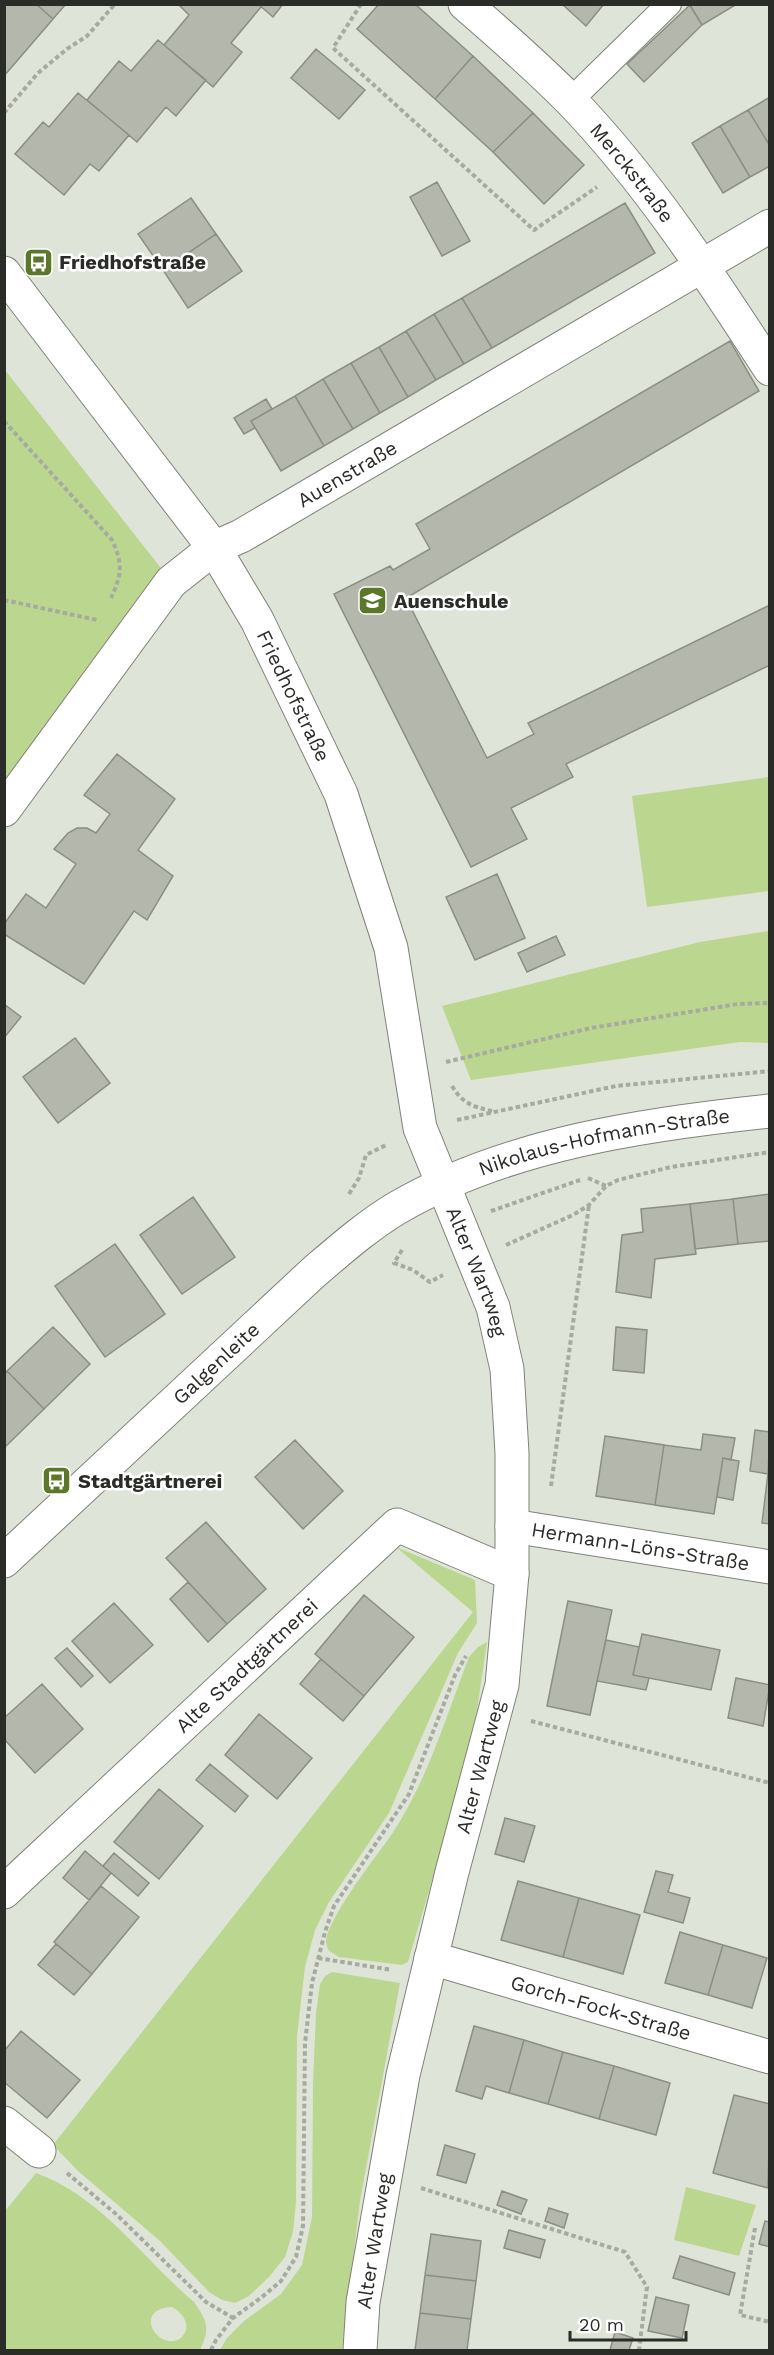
<svg xmlns="http://www.w3.org/2000/svg" width="774" height="2355" font-family="'Work Sans',sans-serif">
	<style>
		.green { fill: #bbd78f; fill-rule: evenodd }
		.building { fill: #b3b7ac; stroke: #8a8f84; stroke-width: 1.5 }
		.lines { fill: none; stroke-linecap: round; stroke-linejoin: round }
		.lane-casing { stroke: #7e8278; stroke-width: 26 }
		.street-casing { stroke: #7e8278; stroke-width: 35 }
		.path { stroke: #a6aaa1; stroke-width: 4; stroke-dasharray: 4.5 3; stroke-linecap: butt }
		.lane { stroke: #fff; stroke-width: 24 }
		.street { stroke: #fff; stroke-width: 33 }
		.labels { text-anchor: middle; stroke-width: 5; stroke-linejoin: round; paint-order: stroke }
		.street-label { font-size: 20px; fill: #2a2c27; stroke: #fff }
		.poi-label { font-size: 20px; font-weight: bold; fill: #2a2c27; stroke: #fff; text-anchor: start }
	</style>
	<rect width="100%" height="100%" fill="#dfe4d8"/>
	<path class="green" d="M5 370 164 572 5 790Z
		M769 777V891L647 907 632 796Z
		M769 931V1043L740 1042 471 1080 442 1006 700 942Z
		M396 1547 475 1580 477 1623 458 1653 389 1813 329 1902 315 1930 305 1967 297 2036 296 2202 293 2232 285 2257 269 2277 249 2296 235 2303 222 2300 209 2292 160 2241 78 2171 53 2145 473 1612Z
		M487 1642 477 1710 448 1826 408 1962 402 1965 339 1957 329 1951C328 1948 326 1945 326 1942 327 1920 373 1860 387 1841 426 1786 445 1719 469 1657L478 1647Z
		M332 1972 400 1983 360 2201 342 2350H220L227 2338 244 2321 281 2294 302 2265 312 2217 313 2084 316 2013 320 1984 325 1976Z
		M36 2173C101 2196 143 2259 194 2302 208 2322 210 2328 200 2350H5V2211ZM172 2307C183 2313 192 2325 182 2337 160 2355 130 2309 172 2307Z
		M686 2187 756 2205 739 2256 674 2240Z"/>
	<path class="building" d="M4 4H36L53 19 4 76Z
		M36 4H66L53 19Z
		M181 4H258L261 7 231 43 242 52 213 87 164 45 189 15 180 6Z
		M258 4H283L273 17Z
		M379 4H415L473 56 435 99 357 29Z
		M562 4H604L586 26Z
		M689 4H737L702 25Z
		M690 5 702 25 644 82 627 64Z
		M158 40 206 80 176 116 166 107 137 142 87 100 119 61 131 71Z
		M316 49 365 90 339 119 291 78Z
		M473 56 533 113 493 152 435 99Z
		M78 93 129 135 99 171 90 164 64 195 15 154 43 122 49 127Z
		M770 97V146L748 110Z
		M748 110 770 146V166L750 177 720 126Z
		M533 113 584 165 544 204 493 152Z
		M720 126 750 177 723 193 692 143Z
		M437 182 470 241 442 256 410 197Z
		M191 198 216 234 163 270 138 234Z
		M625 203 655 253 492 348 462 298Z
		M216 234 242 271 188 308 163 270Z
		M462 298 492 348 464 364 434 314Z
		M434 314 464 364 436 380 406 331Z
		M406 331 436 380 408 397 379 347Z
		M730 341 759 391 406 598 487 758 534 734 528 723 770 605V665L566 764 573 777 511 808 527 839 471 867 334 594 390 566 393 570 430 549 416 524Z
		M379 347 408 397 380 413 351 363Z
		M351 363 380 413 353 429 323 379Z
		M323 379 353 429 324 446 295 396Z
		M295 396 324 446 281 471 251 421Z
		M266 399 272 409 251 421 255 428 244 434 234 418Z
		M117 754 175 799 138 850 173 876 147 920 134 911 84 984 4 934V924L26 894 46 908 76 864 54 849 68 833 77 828H87L96 833 110 814 84 795Z
		M497 874 525 938 475 960 446 897Z
		M556 936 565 955 527 972 518 953Z
		M4 1004 21 1017 4 1038Z
		M75 1038 110 1083 58 1123 23 1077Z
		M770 1194V1241L738 1244 733 1199Z
		M193 1197 235 1257 182 1294 140 1235Z
		M733 1199 738 1244 695 1249 690 1204Z
		M690 1204 696 1254 655 1259 651 1298 616 1292 622 1235 643 1232 641 1209Z
		M115 1244 165 1314 105 1357 55 1286Z
		M53 1327 90 1364 44 1409 7 1371Z
		M616 1327 647 1330 644 1373 613 1370Z
		M7 1371 44 1409 4 1448V1374Z
		M755 1430 770 1432 768 1474 750 1471Z
		M703 1434 735 1438 731 1460 723 1458 714 1514 655 1505 664 1445 701 1450Z
		M605 1436 664 1445 655 1505 596 1496Z
		M295 1440 343 1491 303 1529 255 1477Z
		M723 1458 739 1461 733 1500 717 1497Z
		M769 1465H770V1524L762 1523Z
		M206 1522 266 1589 227 1624 166 1558Z
		M188 1582 227 1624 208 1642 170 1599Z
		M364 1595 414 1637 364 1696 315 1654Z
		M568 1601 612 1610 590 1715 547 1706Z
		M114 1603 153 1645 110 1683 72 1641Z
		M642 1634 720 1650 711 1690 633 1675Z
		M606 1640 639 1647 633 1675 649 1678 646 1690 597 1681Z
		M67 1648 93 1676 81 1687 55 1658Z
		M321 1659 364 1696 343 1721 300 1684Z
		M736 1678 770 1685 763 1726 728 1718Z
		M42 1684 83 1729 35 1773 4 1739V1718Z
		M259 1714 312 1758 277 1799 225 1755Z
		M210 1764 248 1796 235 1812 196 1780Z
		M159 1789 203 1826 159 1879 114 1842Z
		M505 1818 535 1826 524 1862 495 1854Z
		M85 1851 111 1873 89 1900 63 1878Z
		M114 1853 149 1883 138 1896 103 1866Z
		M656 1871 673 1875 668 1892 690 1898 683 1923 644 1912Z
		M518 1881 579 1898 563 1957 501 1940Z
		M101 1886 139 1917 92 1974 54 1942Z
		M579 1898 640 1915 623 1974 563 1957Z
		M680 1932 723 1945 708 1995 665 1983Z
		M56 1944 92 1974 74 1995 38 1965Z
		M723 1945 767 1958 752 2008 708 1995Z
		M474 2026 524 2040 509 2093 486 2086 482 2099 456 2091Z
		M21 2031 80 2080 47 2118 4 2082V2051Z
		M524 2040 563 2052 548 2104 509 2093Z
		M563 2052 614 2066 599 2119 548 2104Z
		M614 2066 670 2083 656 2135 599 2119Z
		M734 2095 770 2104 768 2188 713 2173Z
		M445 2145 475 2154 466 2183 437 2175Z
		M502 2191 527 2200 521 2214 497 2205Z
		M549 2208 568 2214 564 2228 545 2221Z
		M765 2221 770 2222V2247L759 2244Z
		M509 2230 545 2240 540 2258 504 2248Z
		M431 2234 481 2241 476 2281 425 2275Z
		M680 2256 735 2273 729 2295 673 2278Z
		M425 2275 476 2281 471 2319 420 2313Z
		M656 2297 689 2305 682 2338 648 2331Z
		M420 2313 471 2319 467 2350H415Z
		M615 2332 633 2338 629 2350H610Z"/>
	<g class="lines">
		<defs>
			<path id="lane" d="M570 101 669 4"/>
			<g id="street">
				<path id="s1" d="M465 4C501 35 537 67 570 100 648 181 709 275 770 369"/>
				<path id="s2" d="M4 273 214 548 257 620 341 794 391 948 420 1128 493 1307 507 1369 512 1453V1574L502 1685 452 1872 403 2075 363 2302 360 2350"/>
				<path id="s3" d="M4 810 171 582 214 548 241 536 770 226"/>
				<path id="s4" d="M512 1526 770 1567"/>
				<path id="s5" d="M4 1561 314 1272C341 1249 367 1226 397 1208 507 1144 645 1124 770 1111"/>
				<path id="s6" d="M4 1892 397 1525 512 1574"/>
				<path id="s7" d="M431 1958 770 2057"/>
				<path d="M4 2123 39 2151"/>
			</g>
		</defs>
		<use href="#lane" class="lane-casing"/>
		<use href="#street" class="street-casing"/>
		<path class="path" d="M361 4 333 48 534 230 597 187
			M4 113 38 73 67 49 87 36 115 4
			M4 421 112 540C123 564 122 574 111 598
			M4 600 97 620
			M446 1062 591 1028 738 1004 770 1003
			M452 1086C462 1103 473 1107 492 1111
			M457 1120 616 1086 770 1071
			M588 1178 606 1186
			M349 1194 359 1178 366 1155 388 1144
			M491 1211 580 1180
			M506 1245 573 1215 589 1205 606 1186 618 1180 671 1167 770 1152
			M402 1250 394 1263 413 1270 430 1282 443 1275
			M551 1486 589 1205
			M531 1721 770 1783
			M318 1958 392 1970
			M67 2173 116 2214 206 2302 233 2318
			M421 2188 625 2252 647 2287 639 2350
			M755 2228 740 2315 770 2322
			M211 2350 216 2340 233 2318 262 2297 281 2281 296 2257 303 2226 305 2043 312 1983 325 1932 334 1906 409 1794 455 1675 466 1656"/>
		<use href="#lane" class="lane"/>
		<use href="#street" class="street"/>
	</g>
	<defs>
		<symbol id="bus-square" viewBox="-11 -11 22 22"><rect x="-9" y="-9" width="18" height="18" rx="4" fill="#5d772a" stroke="#fff"/><path d="M-5-6H5V4H4V6H2V4H-2V6H-4V4H-5ZM-3.5-4V0h7V-4ZM-3.5 1.2v1.5H-2V1.2ZM2 1.2v1.5H3.5V1.2Z" fill="#fff"/></symbol>
		<symbol id="school-square" viewBox="-11 -11 22 22"><rect x="-9" y="-9" width="18" height="18" rx="4" fill="#5d772a" stroke="#fff"/><path d="M0-5L7-2L0 1L-7-2ZM-4 1L0 2.5L4 1V4Q0 6-4 4Z" fill="#fff"/></symbol>
	</defs>
	<g fill-rule="evenodd">
		<use href="#bus-square" x="22" y="246" width="33" height="33"/>
		<use href="#school-square" x="356" y="584" width="33" height="33"/>
		<use href="#bus-square" x="40" y="1464" width="33" height="33"/>
	</g>
	<g class="labels">
		<g class="street-label">
			<text dy="7" stroke="none"><textPath href="#s1" startOffset="238">Merckstraße</textPath></text>
			<text dy="7" stroke="none"><textPath href="#s3" startOffset="490">Auenstraße</textPath></text>
			<text dy="7" stroke="none"><textPath href="#s2" startOffset="514">Friedhofstraße</textPath></text>
			<text dy="7" stroke="none"><textPath href="#s5" startOffset="748">Nikolaus-Hofmann-Straße</textPath></text>
			<text dy="7" stroke="none"><textPath href="#s2" startOffset="1122">Alter Wartweg</textPath></text>
			<text dy="7" stroke="none"><textPath href="#s5" startOffset="290">Galgenleite</textPath></text>
			<text dy="7" stroke="none"><textPath href="#s4" startOffset="130">Hermann-Löns-Straße</textPath></text>
			<text dy="7" stroke="none"><textPath href="#s6" startOffset="332">Alte Stadtgärtnerei</textPath></text>
			<text transform="translate(480 1767) rotate(-75)" y="7">Alter Wartweg</text>
			<text dy="7" stroke="none"><textPath href="#s7" startOffset="177">Gorch-Fock-Straße</textPath></text>
			<text transform="translate(374 2241) rotate(-81)" y="7">Alter Wartweg</text>
		</g>
		<g class="poi-label">
			<text x="59" y="269">Friedhofstraße</text>
			<text x="394" y="608">Auenschule</text>
			<text x="78" y="1488">Stadtgärtnerei</text>
		</g>
	</g>
	<rect width="774" height="2355" fill="none" stroke="#2a2c27" stroke-width="12"/>
	<path d="M570 2331v9h116v-9" fill="none" stroke="#2a2c27" stroke-width="3"/>
	<text x="579" y="2331" font-size="18" fill="#2a2c27" stroke="#ffffff" stroke-width="4.5" paint-order="stroke">20 m</text>
</svg>
